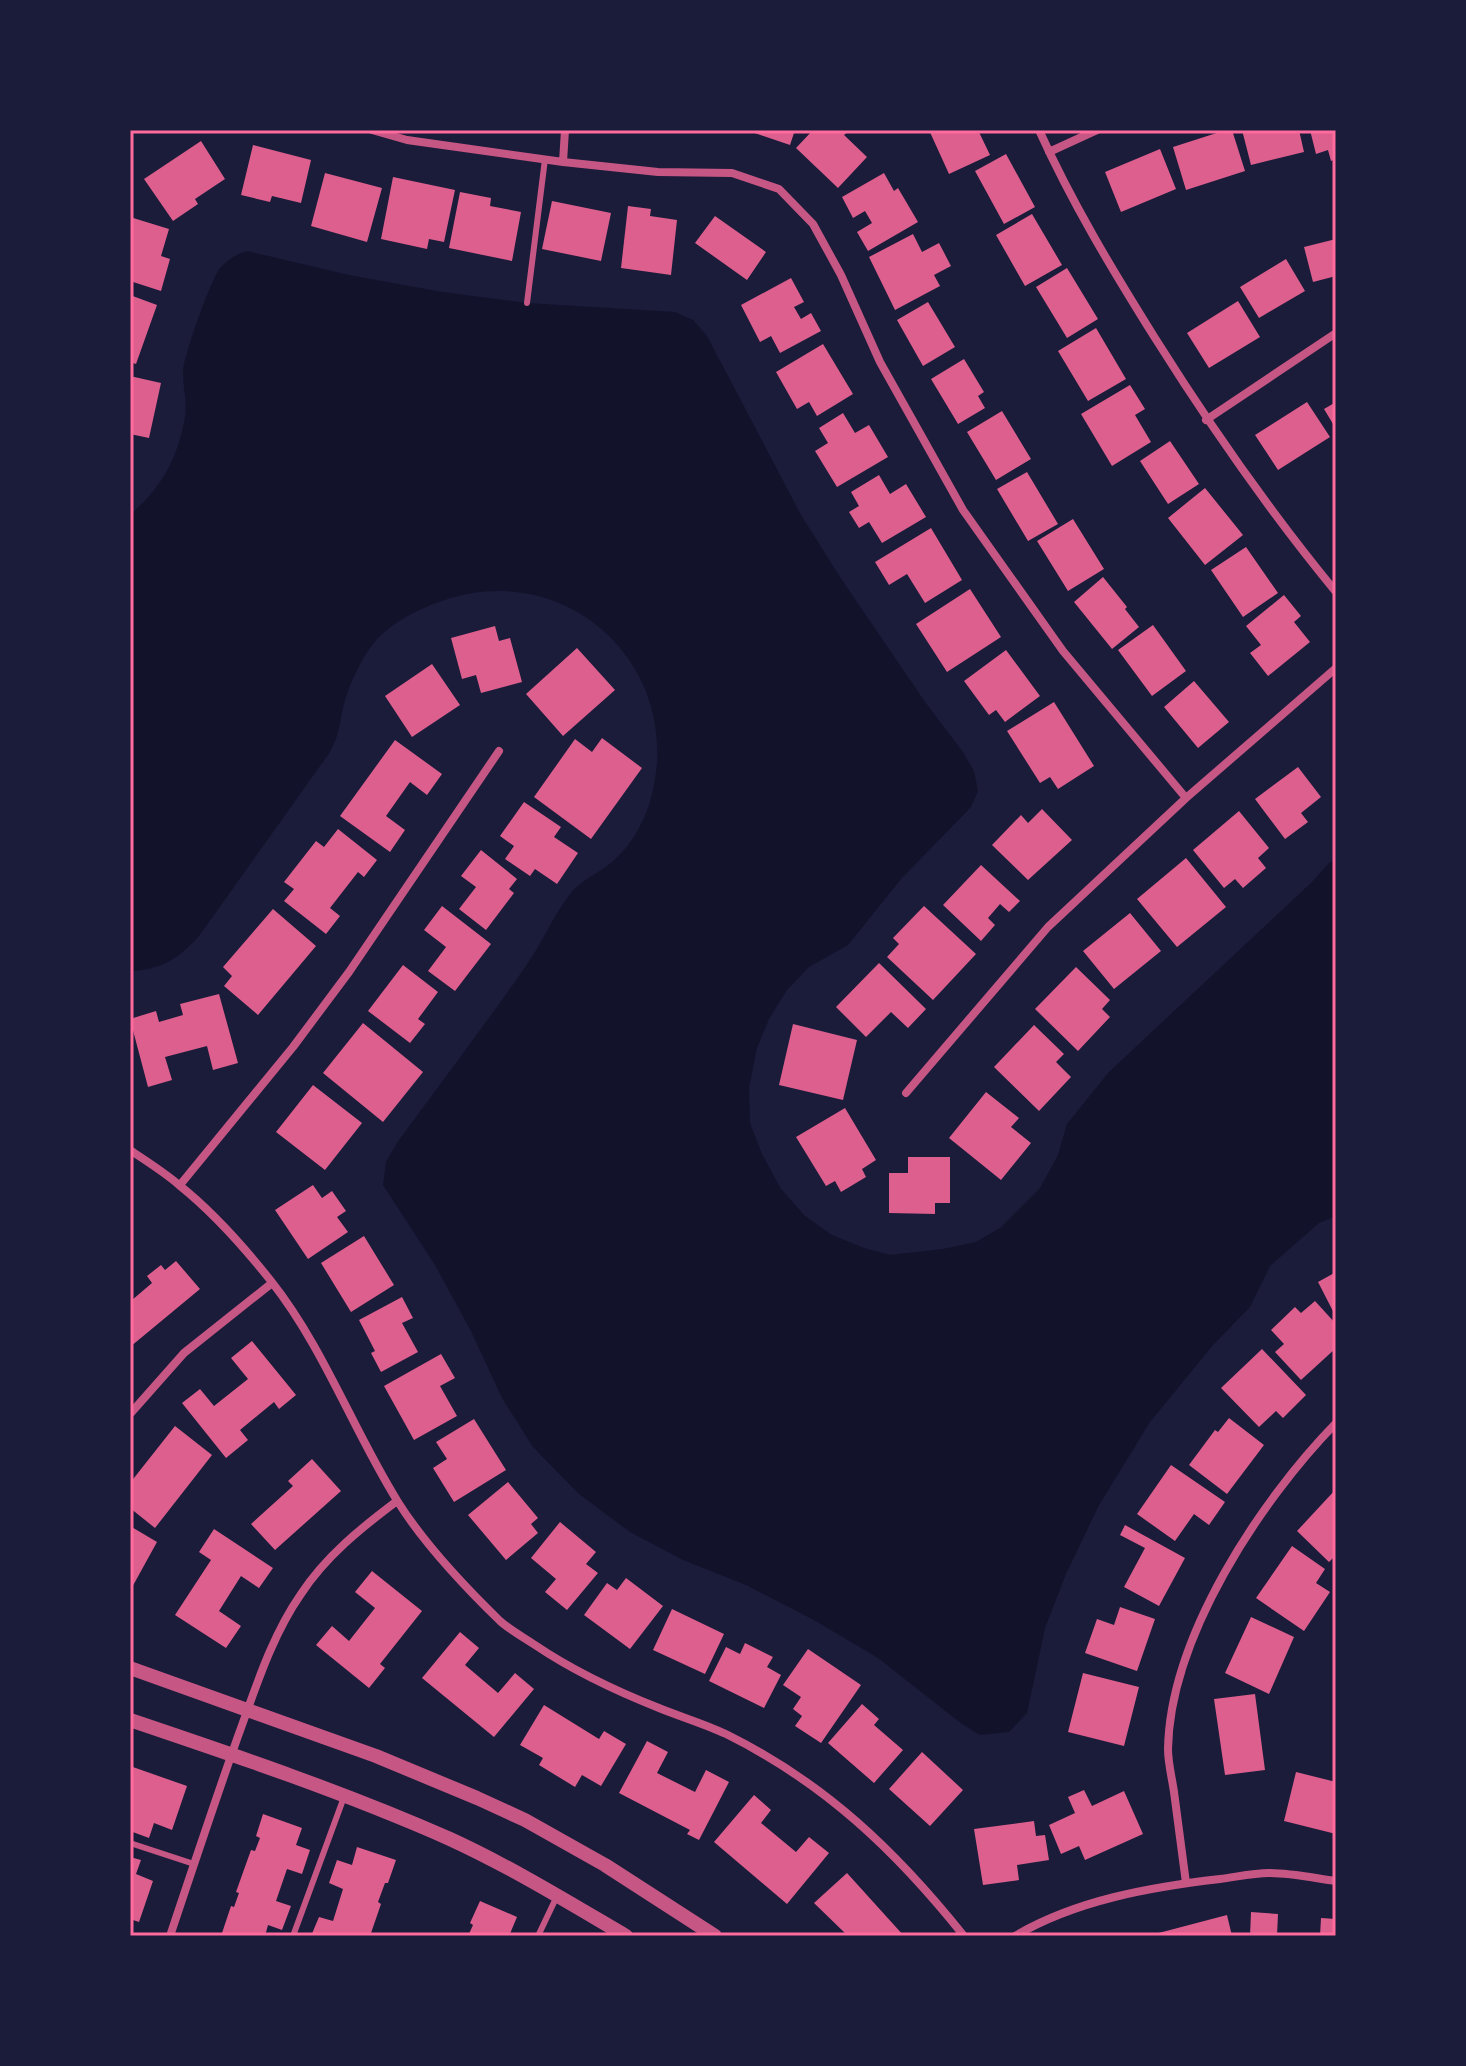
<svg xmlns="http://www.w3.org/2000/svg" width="1466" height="2066" font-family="Inter,sans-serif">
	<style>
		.water { fill: #12122b }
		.building { fill: #dd5f8e }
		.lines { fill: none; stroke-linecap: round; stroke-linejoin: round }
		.service { stroke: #c65784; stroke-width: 6 }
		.minor { stroke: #c65784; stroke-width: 8 }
		.tertiary { stroke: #c65784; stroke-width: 14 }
		.neatline { fill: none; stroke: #ff6b9d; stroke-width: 3 }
	</style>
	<rect width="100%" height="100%" fill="#1b1b3a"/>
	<path class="water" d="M247 251 349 275 442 292 527 303 675 312 693 320 707 336 801 515 840 577 925 702 963 752 974 771 978 791 971 807 901 879 848 945 809 967 787 990 769 1019 757 1048 749 1088 750 1123 762 1154 781 1189 805 1216 832 1235 864 1248 890 1255 943 1249 976 1242 1000 1228 1040 1188 1058 1155 1067 1124 1109 1072 1312 882 1329 863 1336 859V1216L1319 1223 1270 1266 1250 1307 1213 1345 1150 1422 1099 1505 1066 1574 1045 1628 1027 1713 1009 1732 980 1735 962 1724 878 1658 814 1620 746 1585 683 1560 630 1532 579 1494 533 1447 502 1398 471 1331 435 1265 383 1185 386 1162 397 1143C440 1084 484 1026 526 966 542 943 553 916 570 894 578 883 593 876 604 868 629 851 645 823 652 794 684 666 567 557 442 601 419 609 398 619 380 636 365 651 351 680 345 700 340 718 340 735 330 752L199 936C179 958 162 970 130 971V515C158 491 175 464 183 427 189 403 183 393 183 371 184 356 211 278 221 267 229 259 237 254 247 251Z"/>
	<path class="building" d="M746 130H795L790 145Z
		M813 130H850L844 135 867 157 838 188 796 148Z
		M929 130H978L990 155 949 174Z
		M1226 130H1232L1245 171 1186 190 1173 147Z
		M1242 130H1299L1304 152 1251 165Z
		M1310 130H1336V159L1331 161 1328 150 1316 154Z
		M201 141 225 179 195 199 198 204 173 221 144 179Z
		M253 145 311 160 301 203 272 196 270 202 241 195Z
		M1160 149 1176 189 1121 212 1105 172Z
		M1006 154 1035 207 1004 224 975 171Z
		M325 173 382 188 367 242 311 226Z
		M884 173 894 191 898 188 918 222 868 251 857 232 872 223 865 211 853 218 842 197Z
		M393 177 455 190 444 242 429 239 427 249 381 239Z
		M460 192 491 198 490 206 521 212 512 261 449 248Z
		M552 201 611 213 601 261 542 249Z
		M628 206 651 209 650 216 677 220 671 275 621 268Z
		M1032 214 1062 265 1025 286 996 235Z
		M715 216 766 252 747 280 695 243Z
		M130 217 169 229 161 256 170 259 161 291 130 281Z
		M913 234 922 252 939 243 951 266 934 275 940 286 895 310 869 257Z
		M1336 239V276L1313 282 1304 247Z
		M1286 259 1305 291 1259 318 1240 287Z
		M1067 268 1098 319 1067 338 1036 287Z
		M791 278 804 302 794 307 801 319 811 313 821 331 780 353 771 336 760 342 741 305Z
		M130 295 157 305 136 364 130 362Z
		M1238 301 1260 337 1209 368 1187 333Z
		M928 302 955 347 923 366 897 320Z
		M1096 328 1126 379 1088 401 1058 351Z
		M823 344 853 394 817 416 809 402 797 409 776 372Z
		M964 359 984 392 978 396 985 408 958 424 931 379Z
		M130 376 161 383 149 438 130 434Z
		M1130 385 1145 409 1135 415 1151 442 1112 466 1081 414Z
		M1307 402 1330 437 1278 470 1255 435Z
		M1336 402V429L1324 409Z
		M1002 411 1031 459 996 480 967 432Z
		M843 413 855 433 869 425 888 457 837 487 815 451 828 443 819 428Z
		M1170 441 1199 484 1168 504 1140 461Z
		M1027 472 1058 524 1028 541 997 489Z
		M879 475 890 494 906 484 926 517 882 543 869 522 859 528 849 512 859 506 851 492Z
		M1205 488 1243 535 1205 565 1168 518Z
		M1073 519 1104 569 1068 591 1037 541Z
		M931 528 962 580 925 603 907 574 889 585 875 562Z
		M1246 547 1278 593 1243 617 1211 570Z
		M1103 577 1127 607 1125 609 1139 627 1112 649 1074 602Z
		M970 589 1001 637 947 672 916 624Z
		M1284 595 1301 616 1294 622 1310 642 1268 676 1250 653 1261 645 1246 626Z
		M1153 625 1186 671 1152 696 1118 650Z
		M495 626 499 641 510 638 522 682 481 693 476 675 462 679 451 638Z
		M577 648 615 690 563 736 526 694Z
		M1006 650 1040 696 1005 722 996 710 989 715 964 681Z
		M432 664 460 705 412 737 385 696Z
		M1194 681 1229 722 1198 748 1164 707Z
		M1054 702 1094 766 1058 789 1050 777 1040 783 1007 731Z
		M602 738 642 768 591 839 534 797 575 739 592 752Z
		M395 740 442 774 427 795 410 782 386 816 405 830 390 852 340 816Z
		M1298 767 1321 797 1301 813 1308 822 1285 839 1255 799Z
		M524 802 561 827 554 837 578 853 557 884 535 869 530 876 505 859 514 846 500 836Z
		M1042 809 1072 840 1028 880 992 845 1021 815 1028 823Z
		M1239 811 1269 848 1258 858 1266 868 1243 888 1235 879 1224 888 1193 850Z
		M338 829 377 860 364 877 358 872 330 908 340 916 326 934 284 901 294 889 284 882 316 841 324 847Z
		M481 850 517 879 509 889 514 893 486 930 459 909 476 887 461 876Z
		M1186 858 1226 907 1177 947 1137 899Z
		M981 865 1020 901 1009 912 1000 904 988 918 995 925 981 941 943 905Z
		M442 906 491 944 455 991 428 971 446 947 424 930Z
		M924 906 976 954 933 1000 887 957 899 944 893 938Z
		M273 909 316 946 258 1015 224 986 232 976 223 967Z
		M1130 913 1161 951 1114 989 1083 951Z
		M879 963 926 1009 908 1028 891 1012 866 1037 836 1007Z
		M403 965 438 992 418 1019 425 1024 410 1043 368 1011Z
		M1076 967 1110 1000 1102 1009 1110 1017 1078 1051 1035 1009Z
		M219 994 238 1063 213 1070 207 1046 165 1057 172 1080 148 1087 130 1019 156 1011 159 1022 183 1015 180 1004Z
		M363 1023 423 1072 383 1122 323 1073Z
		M793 1024 857 1040 843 1100 779 1085Z
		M1034 1025 1064 1054 1056 1062 1071 1077 1039 1111 994 1067Z
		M313 1085 362 1123 325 1170 276 1132Z
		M986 1092 1019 1118 1011 1127 1031 1143 1001 1180 949 1138Z
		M845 1108 876 1160 862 1169 866 1177 841 1192 835 1181 826 1186 796 1137Z
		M908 1157H950V1203H935V1214L889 1213V1173H908Z
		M313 1185 322 1198 332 1191 346 1211 337 1217 348 1232 308 1259 275 1210Z
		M364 1236 394 1285 351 1312 321 1263Z
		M176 1261 200 1289 130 1347V1297L132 1300 152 1283 147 1276 161 1265 165 1270Z
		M1336 1272V1317L1318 1282Z
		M402 1297 413 1318 402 1323 418 1352 381 1372 371 1353 375 1351 359 1320Z
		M1315 1301 1336 1324V1348L1301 1380 1275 1352 1284 1344 1271 1330 1295 1307 1301 1313Z
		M252 1341 296 1395 279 1409 274 1402 240 1430 248 1440 226 1458 182 1403 200 1389 214 1406 248 1379 231 1358Z
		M1262 1349 1306 1395 1283 1418 1276 1411 1259 1427 1221 1388Z
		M441 1354 455 1378 440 1386 457 1416 414 1440 384 1386Z
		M1229 1418 1264 1445 1227 1494 1189 1465 1215 1430 1218 1432Z
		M474 1419 506 1470 454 1502 433 1468 447 1459 436 1442Z
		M175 1426 212 1455 155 1528 130 1508V1483Z
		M312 1459 341 1491 275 1550 251 1524 293 1486 288 1481Z
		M1171 1465 1225 1502 1209 1525 1194 1514 1175 1541 1137 1514Z
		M508 1482 538 1518 531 1524 538 1533 506 1560 468 1515Z
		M1336 1489V1555L1329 1562 1297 1531Z
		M560 1522 596 1552 586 1564 598 1573 567 1610 545 1592 556 1579 531 1558Z
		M1125 1525 1185 1558 1159 1606 1124 1587 1145 1548 1120 1535Z
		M130 1526 157 1542 130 1591Z
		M214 1529 273 1568 259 1588 241 1576 219 1611 241 1626 226 1648 175 1615 211 1560 199 1552Z
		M1292 1546 1325 1569 1316 1583 1330 1592 1304 1631 1256 1598Z
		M372 1571 422 1611 380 1664 385 1668 369 1688 316 1645 332 1626 349 1641 375 1608 355 1592Z
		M626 1578 663 1606 630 1649 584 1615 607 1583 617 1590Z
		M1120 1607 1155 1619 1137 1671 1085 1653 1097 1619 1114 1625Z
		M672 1609 724 1634 705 1674 653 1650Z
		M1251 1617 1294 1637 1269 1694 1225 1673Z
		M460 1632 479 1648 465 1665 498 1693 515 1673 534 1689 494 1737 422 1678Z
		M745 1643 773 1657 767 1667 781 1675 764 1708 709 1681 726 1647 740 1654Z
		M808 1649 861 1685 821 1743 795 1726 802 1716 793 1709 801 1697 783 1685Z
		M1083 1673 1139 1687 1124 1746 1068 1732Z
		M1255 1694 1265 1770 1225 1775 1214 1699Z
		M862 1704 879 1719 874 1725 903 1750 874 1783 828 1743Z
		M544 1705 599 1739 604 1731 626 1744 601 1786 582 1775 575 1787 539 1765 543 1758 520 1745Z
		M647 1741 668 1752 657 1773 695 1792 706 1770 729 1782 699 1840 687 1834 690 1830 619 1793Z
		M922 1752 963 1790 930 1826 889 1789Z
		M130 1766 187 1786 172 1830 154 1823 149 1838 130 1831Z
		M1296 1772 1336 1782V1834L1284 1821Z
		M1084 1790 1092 1806 1124 1791 1143 1834 1085 1860 1079 1846 1061 1854 1049 1825 1075 1813 1068 1797Z
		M754 1795 771 1810 761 1823 796 1852 809 1837 829 1853 787 1904 714 1842Z
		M263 1814 302 1828 296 1845 310 1850 302 1874 287 1869 276 1901 291 1906 282 1930 268 1925 265 1936H221L231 1906 234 1907 239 1893 236 1892 251 1850 255 1851 260 1838 256 1836Z
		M1034 1821 1036 1836 1045 1835 1049 1860 1017 1865 1019 1880 983 1885 974 1829Z
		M357 1847 396 1860 388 1883H385L378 1902 381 1904 370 1936H311L319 1917 333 1921 343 1889 329 1883 337 1860 352 1865Z
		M130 1857 141 1860 136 1874 153 1881 139 1922 130 1919Z
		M847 1873 904 1936H848L814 1903Z
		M480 1901 517 1917 509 1936H468L473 1925 470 1923Z
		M1251 1912 1278 1914 1277 1936H1250Z
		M1227 1915 1232 1936H1151V1935Z
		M1321 1918 1336 1919V1936H1320Z"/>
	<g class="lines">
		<path class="service" d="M527 303 545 159
			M130 1843 194 1864
			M293 1936 344 1797
			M538 1936 557 1896"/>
		<path class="minor" d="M372 130 407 140 563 162 658 172 732 173 779 189 813 224 841 275 880 362 963 510 1063 651 1186 798
			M1039 130C1072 203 1113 271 1155 338 1211 427 1270 512 1336 592
			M1049 152 1097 130
			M563 162 565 130
			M1206 420 1336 333
			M906 1093 1048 927 1186 798 1336 668
			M130 1150C146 1161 164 1172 179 1185 213 1212 244 1247 271 1281 324 1348 353 1430 398 1502 425 1545 463 1585 500 1621 510 1630 523 1637 535 1645 572 1670 616 1691 659 1708 681 1717 705 1724 726 1734 825 1783 896 1851 964 1936
			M180 1185 293 1047 349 972 499 751
			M130 1414 184 1353 272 1283
			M1186 1883C1182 1852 1178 1822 1174 1792 1172 1778 1168 1763 1168 1749 1170 1637 1260 1501 1336 1423
			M170 1936C192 1870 214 1804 237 1739 255 1690 271 1637 301 1594 326 1556 361 1528 397 1501
			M1015 1936C1076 1900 1151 1887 1220 1879 1236 1877 1253 1873 1269 1873 1291 1873 1314 1878 1336 1881"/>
		<path class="tertiary" d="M130 1668 376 1756 477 1798 525 1820 605 1865 715 1936
			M130 1720C237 1756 346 1793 450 1839 511 1867 568 1902 626 1936"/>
	</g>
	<rect width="1466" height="2066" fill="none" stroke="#1b1b3a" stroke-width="264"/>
	<rect x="132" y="132" width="1202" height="1802" class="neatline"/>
</svg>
